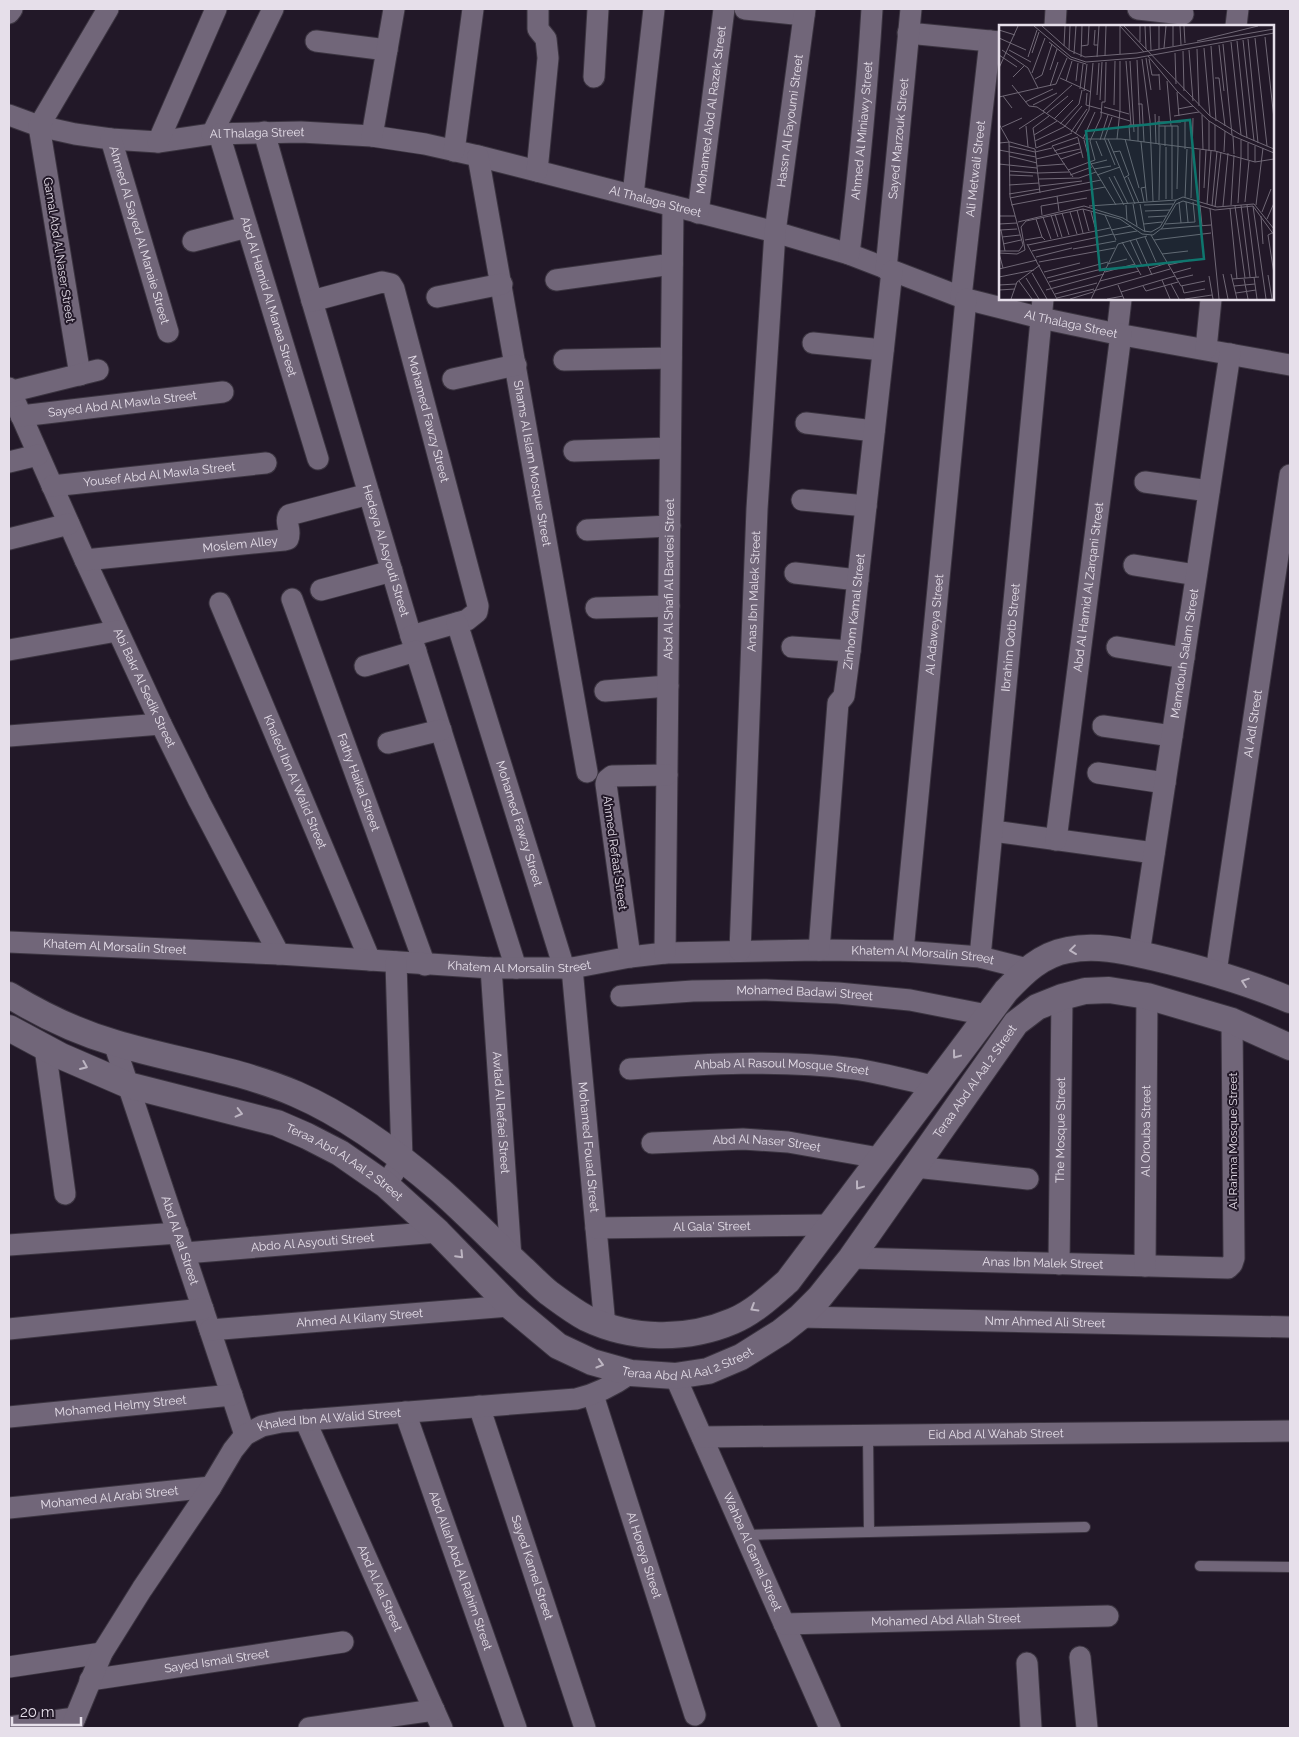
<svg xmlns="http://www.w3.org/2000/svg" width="1299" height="1737" font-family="Raleway,sans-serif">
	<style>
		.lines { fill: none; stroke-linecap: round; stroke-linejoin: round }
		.service-casing { stroke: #3b3440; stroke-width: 12 }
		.minor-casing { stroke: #3b3440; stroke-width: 23 }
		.tertiary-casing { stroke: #3b3440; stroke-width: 28 }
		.service { stroke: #716679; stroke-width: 10 }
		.minor { stroke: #716679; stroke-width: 21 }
		.tertiary { stroke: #716679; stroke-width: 26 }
		.oneway { stroke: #bdb5c2 }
		.labels { text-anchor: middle; stroke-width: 4; stroke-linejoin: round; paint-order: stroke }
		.street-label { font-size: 12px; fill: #e6dfea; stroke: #221828 }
		.inset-road { fill: none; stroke: #706876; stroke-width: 1 }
		.view { fill: #0f766e; fill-opacity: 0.15; stroke: #0f766e; stroke-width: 2.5 }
		.inset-edge { fill: none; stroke: #e6dfea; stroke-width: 2.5 }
	</style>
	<rect width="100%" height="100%" fill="#221828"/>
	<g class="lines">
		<defs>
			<path id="service" d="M868 1435 869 1532
				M745 1535 1085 1527
				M1200 1566 1290 1567"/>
			<g id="minor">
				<path d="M745 9 804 15"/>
				<path d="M1138 9 1183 14"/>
				<path d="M9 13 12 9"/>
				<path d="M1055 26 1056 9"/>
				<path d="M1236 26 1238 9"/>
				<path d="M908 33 1000 42"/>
				<path d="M316 41 387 50"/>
				<path d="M594 77 598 9"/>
				<path id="s1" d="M9 115 39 126 75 134 111 139 158 142 212 134 301 132 372 136 425 144 478 156 775 232 849 254 966 299 1041 318 1117 334 1290 365"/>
				<path id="s2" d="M264 132 312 301 411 636 516 968"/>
				<path d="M212 134 273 9"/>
				<path id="s3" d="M219 134 318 459"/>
				<path d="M372 136 394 9"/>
				<path id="s4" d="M111 139 168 332"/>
				<path d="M158 142 216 9"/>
				<path d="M454 151 473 9"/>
				<path id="s5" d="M478 156 587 772"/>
				<path d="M537 171 548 58 546 39 538 29V9"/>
				<path d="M633 195 654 9"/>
				<path id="s6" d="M698 213 724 9"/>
				<path d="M193 241 247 227"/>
				<path id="s7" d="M849 254C859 172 867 91 872 9"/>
				<path id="s8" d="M886 269 911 9"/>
				<path d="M556 280 672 264"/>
				<path d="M437 297 502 284"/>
				<path id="s9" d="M961 297 990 41"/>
				<path id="s10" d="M312 301 382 282 391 284 394 289 478 606 477 612 467 620 411 636"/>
				<path d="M1117 334 1121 299"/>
				<path d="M813 343 883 350"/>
				<path d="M1206 349 1211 299"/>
				<path d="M564 360 671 358"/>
				<path d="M80 375 39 126 108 9"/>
				<path d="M453 379 516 365"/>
				<path id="s11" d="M9 388 85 560 161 724 199 801 279 954"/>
				<path d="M9 392 98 370"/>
				<path id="s12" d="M21 416 223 392"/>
				<path d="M806 423 874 431"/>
				<path d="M574 451 670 448"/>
				<path d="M9 462 38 455"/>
				<path d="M1145 482 1209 491"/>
				<path id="s13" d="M52 486 266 463"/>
				<path d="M802 500 866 506"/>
				<path d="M587 530 670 526"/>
				<path d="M9 539 69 524"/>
				<path id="s14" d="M85 560 284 540 288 539C292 530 284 522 289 515L369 494"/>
				<path d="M1134 565 1196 575"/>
				<path d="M795 573 858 580"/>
				<path d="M321 590 392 571"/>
				<path id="s15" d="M292 599 425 965"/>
				<path id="s16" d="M220 603 370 960"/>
				<path d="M596 608 669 606"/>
				<path id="s17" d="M457 623 564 968"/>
				<path d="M792 647 850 651"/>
				<path d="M1117 647 1184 658"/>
				<path d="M9 650 117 631"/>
				<path d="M365 666 416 651"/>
				<path d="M605 691 668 686"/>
				<path d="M1103 726 1172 736"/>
				<path d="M9 736 161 724"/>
				<path d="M388 743 441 730"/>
				<path d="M1098 773 1165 783"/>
				<path d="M993 831 1154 853"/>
				<path id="s18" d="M1056 840 1121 334"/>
				<path id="s19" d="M9 942 279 954 491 968H572L630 957 665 953 819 950 903 951 980 957 1027 969"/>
				<path id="s20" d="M819 950 838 703 844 696 850 651 892 271"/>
				<path id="s21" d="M740 951 757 509 775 232 805 9"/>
				<path id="s22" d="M903 951 966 299"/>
				<path id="s23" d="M665 953 673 206"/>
				<path id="s24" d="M1139 954 1230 354"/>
				<path d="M630 957 606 784 607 780 612 776 667 775"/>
				<path id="s25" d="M980 957 1043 299"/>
				<path id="s26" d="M491 968 511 1258"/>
				<path id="s27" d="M572 968 605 1326"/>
				<path id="s28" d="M1216 972 1290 475"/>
				<path id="s29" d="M621 996 693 991 766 990 838 993 910 1000 987 1015"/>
				<path id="s30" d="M114 1043 245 1435"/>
				<path d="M45 1048 65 1194"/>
				<path id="s31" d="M630 1069C704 1064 780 1059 855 1069 881 1073 907 1080 933 1086"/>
				<path id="s32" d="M652 1143 743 1139 788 1142 879 1158"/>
				<path d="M915 1167 1028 1179"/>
				<path d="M386 1185 402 1159 396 962"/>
				<path id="s33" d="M596 1228 830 1225"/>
				<path d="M9 1245 178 1233"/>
				<path id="s34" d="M185 1253 438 1232"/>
				<path id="s35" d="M851 1258 1228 1268 1232 1264 1234 1258 1232 1021"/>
				<path id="s36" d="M1059 1264 1062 997"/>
				<path id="s37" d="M1145 1266 1147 996"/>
				<path id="s38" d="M800 1317 1290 1327"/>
				<path d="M9 1329 203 1309"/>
				<path id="s39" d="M210 1330 510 1306"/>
				<path id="s40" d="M675 1376 830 1728"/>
				<path id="s41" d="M593 1395 695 1715"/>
				<path id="s42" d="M479 1406 585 1728"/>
				<path id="s43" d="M405 1412 516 1728"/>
				<path id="s44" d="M9 1417 232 1395"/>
				<path id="s45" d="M305 1420 442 1728"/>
				<path id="s46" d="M702 1437 1290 1431"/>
				<path id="s47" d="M9 1508 211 1487"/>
				<path id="s48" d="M784 1624 1108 1616"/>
				<path d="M1080 1657 1087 1728"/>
				<path d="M1027 1663 1031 1728"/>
				<path d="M9 1667 102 1653"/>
				<path id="s49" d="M90 1680 343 1642"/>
				<path d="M9 1727 75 1718"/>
				<path id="s50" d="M71 1728 102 1653 142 1589 211 1487 233 1450 245 1435 262 1426 281 1422 576 1399C598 1394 614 1385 631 1373"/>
				<path d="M309 1728 434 1710"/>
			</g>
			<g id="tertiary">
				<path d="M9 995C42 1015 77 1032 115 1043 175 1061 238 1069 296 1094 349 1117 397 1153 441 1191 469 1216 495 1243 522 1268 531 1276 539 1285 549 1293 560 1301 573 1311 586 1318 632 1340 686 1341 733 1321 754 1312 771 1296 788 1281L1006 991C1024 972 1041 955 1068 950 1096 944 1125 951 1152 957 1199 968 1245 981 1290 1000"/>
				<path id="s51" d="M9 1028 61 1056 128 1085 277 1123 307 1136 340 1153 386 1185 438 1232 510 1306 558 1346 592 1362 631 1373 675 1376 708 1371 741 1357 781 1332 800 1317 819 1298 851 1258 1016 1023 1037 1007 1062 997 1085 991 1109 990 1147 996 1232 1021 1290 1047"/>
			</g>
		</defs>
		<use href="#service" class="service-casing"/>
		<use href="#minor" class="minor-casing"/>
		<use href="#tertiary" class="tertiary-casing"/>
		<use href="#service" class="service"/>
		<use href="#minor" class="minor"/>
		<use href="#tertiary" class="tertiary"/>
	</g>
	<defs><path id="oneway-chevron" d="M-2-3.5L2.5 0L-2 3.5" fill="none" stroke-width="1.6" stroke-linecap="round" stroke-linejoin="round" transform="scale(1.25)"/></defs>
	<g class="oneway">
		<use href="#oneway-chevron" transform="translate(1073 950) rotate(173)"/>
		<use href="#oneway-chevron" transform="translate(1245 982) rotate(-161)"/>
		<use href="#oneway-chevron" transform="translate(956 1055) rotate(127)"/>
		<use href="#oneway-chevron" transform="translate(84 1066) rotate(23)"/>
		<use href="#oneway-chevron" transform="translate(239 1113) rotate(14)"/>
		<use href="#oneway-chevron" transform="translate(859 1186) rotate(127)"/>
		<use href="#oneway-chevron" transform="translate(460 1255) rotate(46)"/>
		<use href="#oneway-chevron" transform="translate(754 1308) rotate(149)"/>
		<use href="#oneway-chevron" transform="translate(600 1364) rotate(16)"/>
	</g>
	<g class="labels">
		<g class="street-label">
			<text dy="4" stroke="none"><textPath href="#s6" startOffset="104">Mohamed Abd Al Razek Street</textPath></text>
			<text dy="4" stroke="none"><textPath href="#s21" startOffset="832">Hassn Al Fayoumi Street</textPath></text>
			<text dy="4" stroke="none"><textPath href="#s7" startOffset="124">Ahmed Al Miniawy Street</textPath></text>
			<text dy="4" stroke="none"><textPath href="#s1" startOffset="252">Al Thalaga Street</textPath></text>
			<text dy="4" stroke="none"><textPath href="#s8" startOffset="131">Sayed Marzouk Street</textPath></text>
			<text dy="4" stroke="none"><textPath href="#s9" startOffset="129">Ali Metwali Street</textPath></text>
			<text dy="4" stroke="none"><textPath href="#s1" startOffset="658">Al Thalaga Street</textPath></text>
			<text dy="4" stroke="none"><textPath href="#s4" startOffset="100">Ahmed Al Sayed Al Manaie Street</textPath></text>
			<text transform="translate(59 250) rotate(81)" y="4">Gamal Abd Al Naser Street</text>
			<text dy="4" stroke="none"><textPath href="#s3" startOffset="170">Abd Al Hamid Al Manaa Street</textPath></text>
			<text dy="4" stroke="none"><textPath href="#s1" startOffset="1092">Al Thalaga Street</textPath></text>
			<text dy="4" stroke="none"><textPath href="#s12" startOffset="102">Sayed Abd Al Mawla Street</textPath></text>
			<text dy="4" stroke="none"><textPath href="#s10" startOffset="222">Mohamed Fawzy Street</textPath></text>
			<text dy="4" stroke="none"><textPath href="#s5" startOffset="312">Shams Al Islam Mosque Street</textPath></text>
			<text dy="4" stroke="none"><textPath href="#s13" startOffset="108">Yousef Abd Al Mawla Street</textPath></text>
			<text dy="4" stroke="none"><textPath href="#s14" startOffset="156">Moslem Alley</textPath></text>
			<text dy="4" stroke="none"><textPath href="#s2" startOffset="436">Hedeya Al Asyouti Street</textPath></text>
			<text dy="4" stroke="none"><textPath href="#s23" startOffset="374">Abd Al Shafi Al Bardesi Street</textPath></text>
			<text dy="4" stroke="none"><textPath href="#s18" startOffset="255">Abd Al Hamid Al Zarqani Street</textPath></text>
			<text dy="4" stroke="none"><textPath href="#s21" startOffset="360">Anas Ibn Malek Street</textPath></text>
			<text dy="4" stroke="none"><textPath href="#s20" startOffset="342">Zinhom Kamal Street</textPath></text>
			<text dy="4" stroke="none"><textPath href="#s22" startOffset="328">Al Adaweya Street</textPath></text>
			<text dy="4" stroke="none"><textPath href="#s25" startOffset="321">Ibrahim Qotb Street</textPath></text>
			<text dy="4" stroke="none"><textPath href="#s24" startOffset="304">Mamdouh Salam Street</textPath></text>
			<text dy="4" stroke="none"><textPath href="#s11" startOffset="329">Abi Bakr Al Sedik Street</textPath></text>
			<text dy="4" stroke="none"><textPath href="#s28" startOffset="251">Al Adl Street</textPath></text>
			<text dy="4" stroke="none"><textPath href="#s16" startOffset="194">Khaled Ibn Al Walid Street</textPath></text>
			<text dy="4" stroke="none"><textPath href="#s15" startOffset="195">Fathy Haikal Street</textPath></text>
			<text dy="4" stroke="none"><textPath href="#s17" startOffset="210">Mohamed Fawzy Street</textPath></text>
			<text transform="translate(615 853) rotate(82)" y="4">Ahmed Refaat Street</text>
			<text dy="4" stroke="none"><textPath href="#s19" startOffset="106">Khatem Al Morsalin Street</textPath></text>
			<text dy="4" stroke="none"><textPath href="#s19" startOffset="916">Khatem Al Morsalin Street</textPath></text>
			<text dy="4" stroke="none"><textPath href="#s19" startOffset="511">Khatem Al Morsalin Street</textPath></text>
			<text dy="4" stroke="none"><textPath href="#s29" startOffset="184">Mohamed Badawi Street</textPath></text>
			<text dy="4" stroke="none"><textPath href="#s31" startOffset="152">Ahbab Al Rasoul Mosque Street</textPath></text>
			<text dy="4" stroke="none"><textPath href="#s51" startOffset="1204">Teraa Abd Al Aal 2 Street</textPath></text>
			<text dy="4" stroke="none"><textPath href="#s26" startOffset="145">Awlad Al Refaei Street</textPath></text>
			<text dy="4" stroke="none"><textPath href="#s36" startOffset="134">The Mosque Street</textPath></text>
			<text dy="4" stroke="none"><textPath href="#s37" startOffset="135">Al Orouba Street</textPath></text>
			<text transform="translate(1233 1141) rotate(-90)" y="4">Al Rahma Mosque Street</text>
			<text dy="4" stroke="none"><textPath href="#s32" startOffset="115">Abd Al Naser Street</textPath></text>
			<text dy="4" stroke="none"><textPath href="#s27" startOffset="180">Mohamed Fouad Street</textPath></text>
			<text dy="4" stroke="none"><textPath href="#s51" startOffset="364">Teraa Abd Al Aal 2 Street</textPath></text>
			<text dy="4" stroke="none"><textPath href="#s33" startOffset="116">Al Gala' Street</textPath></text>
			<text dy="4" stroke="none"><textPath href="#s30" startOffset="208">Abd Al Aal Street</textPath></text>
			<text dy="4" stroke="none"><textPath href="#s34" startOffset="128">Abdo Al Asyouti Street</textPath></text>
			<text dy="4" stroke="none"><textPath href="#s35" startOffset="192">Anas Ibn Malek Street</textPath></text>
			<text dy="4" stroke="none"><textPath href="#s39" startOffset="150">Ahmed Al Kilany Street</textPath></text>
			<text dy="4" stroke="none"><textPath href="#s38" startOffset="245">Nmr Ahmed Ali Street</textPath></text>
			<text dy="4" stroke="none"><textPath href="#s51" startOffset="784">Teraa Abd Al Aal 2 Street</textPath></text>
			<text dy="4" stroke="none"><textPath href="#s44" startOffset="112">Mohamed Helmy Street</textPath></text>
			<text dy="4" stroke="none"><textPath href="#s50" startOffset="429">Khaled Ibn Al Walid Street</textPath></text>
			<text dy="4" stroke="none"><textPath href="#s46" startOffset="294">Eid Abd Al Wahab Street</textPath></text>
			<text dy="4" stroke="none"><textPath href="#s47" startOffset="101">Mohamed Al Arabi Street</textPath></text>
			<text dy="4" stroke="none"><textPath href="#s40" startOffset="192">Wahba Al Gamal Street</textPath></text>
			<text dy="4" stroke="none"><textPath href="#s41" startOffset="168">Al Horeya Street</textPath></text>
			<text dy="4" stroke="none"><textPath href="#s42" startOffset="170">Sayed Kamel Street</textPath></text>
			<text dy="4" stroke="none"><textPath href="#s43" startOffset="168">Abd Allah Abd Al Rahim Street</textPath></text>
			<text dy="4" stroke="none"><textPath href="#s45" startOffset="184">Abd Al Aal Street</textPath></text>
			<text dy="4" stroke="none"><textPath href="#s48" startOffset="162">Mohamed Abd Allah Street</textPath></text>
			<text dy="4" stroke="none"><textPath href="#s49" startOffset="128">Sayed Ismail Street</textPath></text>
		</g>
	</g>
	<g transform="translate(999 25)">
		<rect width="275" height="275" fill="#221828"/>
		<path class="inset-road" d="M35 1 72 32 87 37 137 33 275 8M43 1 70 25 86 32 138 28 275 4M121 1 145 27M121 1V29M125 1 211 91 242 110 275 124M141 1V17M146 1 147 24M151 1 152 25M174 1V21M181 1 182 20M185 1 186 18M0 5 16 10M96 5 95 20H99M266 12 275 94M0 13 27 25M256 13 268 121M249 14 259 118M244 15 255 116M198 16 259 1M238 16 248 113M50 17 71 34 87 39M232 17 242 110M224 19 233 110M220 20 225 66M65 21 66 1M82 21 89 20 90 1M212 21 217 96M165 23 167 1M205 23 211 91M160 24V1M198 24 200 81M3 25 29 43 39 63M10 25 32 37M70 25 71 1M190 25 194 76M184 26 185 66M33 28 40 7M176 28 177 59M75 29 77 1M0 30 18 42M106 31 107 1M149 31 178 66 210 96 234 111 275 128M29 32 38 5M82 32 83 1M98 32 100 1M147 33 152 65M143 34 151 96 154 176M150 34 153 50H160M138 35 141 100M127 36 132 100M131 36 135 107M0 43 19 1M51 45 58 24M33 48 46 13M160 49 161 65M14 52 25 41M61 53 92 67M216 53H220L226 101M36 54 43 50 53 19M67 56 73 36M77 56 79 38M168 56 172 101M13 60 30 81 38 82 85 114H122L216 126 256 137 275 134M51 61 59 37M81 64 84 39M85 66 88 39M178 67 180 91M88 68 87 80 102 84M98 70 100 38M4 71 13 83M0 72 57 59 68 33M101 75 103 37M26 77 54 64M139 79H143L145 117M34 80 58 68M115 80 116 36M105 82 130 89M179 84 194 81M44 86 73 60M121 86V36M101 87 131 96M48 88 69 71M156 89 157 119M203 90 204 125M160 91V120M175 91 200 87M55 94 74 75M186 95V124M158 97H182M0 99 10 117 11 172 24 220 20 226H0M61 99 80 79 83 65M27 101 29 122M160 101H179V123M173 101V174M3 102 23 93M20 104 46 87M72 107 88 84M76 109 90 85 94 38M35 110 58 96M234 111 235 129M79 113 84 133M84 114 96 87M109 114 136 179M118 114 121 86M126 114 140 163M85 115 91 137 117 180M101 115 109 90M105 115 113 92M106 115 116 140M131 115 130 100H151M242 115V132M36 116 65 102 83 81M97 116 103 131M139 116V100M142 117 148 176M0 118 11 117 36 124M10 121 36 127M166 121V101M256 121V137M167 122V174M37 123 34 103 50 91M37 123 73 108M36 124 41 168M0 125 37 132M55 126 80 118M210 126V96M216 126V100M36 127 53 123M114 127 121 126 130 150 125 153M225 127 226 106M10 131 38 138M37 134 81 124M62 134 82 127M96 135 91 116 102 92 103 77H106L107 37M249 135V118M0 139 38 143M92 139 108 135M38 141 66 139M95 144 112 141M69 145 96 135M10 146 39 148M39 148 70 147M10 150 34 151M71 150 93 142M98 150 121 142M115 151 129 179M74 152 53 121 79 112M110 152 125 180M129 152 140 178M40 154 80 153 97 147M10 160 40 158M41 161 83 156M205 163 207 125M178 164 179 123M10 169 41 164M58 171 60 186M11 173 102 155M186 173 188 124M192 173 194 93M160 175 161 120M200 175 201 125M145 177 142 163 147 162M180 177 182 198M187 177 189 197M246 177 250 136M239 178 242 132M134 179 138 201M141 179 146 207M208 179 212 126M12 180 106 162M127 180 128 196M145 180 174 179M201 180 203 201M232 180 235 130M242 180 251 252M248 180 257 252M257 180 264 123M90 181 177 175M213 181 218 126M224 181 229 128M236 181 246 253M254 181 267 274M216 182 222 127M231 183 238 254M84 184 90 206M211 184 220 274M78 185 84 208M146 186 171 185M71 187 78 209M92 187 96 202M263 187 272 164M63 188 70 210M56 189 63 212M43 190 42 181 88 173M52 190 59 212M106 190 117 215M0 191H16M262 191 264 219M44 192 52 214M149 192 167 191M37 194 43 212M268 194 275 178M19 197 85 181 124 193 145 206 152 207 161 202 177 175 184 172 218 182 255 179 275 204M0 199 18 198M145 199 163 197M166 199 196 197 194 177M162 204 212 200M1 205 18 204M2 205 6 226M112 205 132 201M273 208 269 210 275 249M115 210 138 206M152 210 182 261 206 256M3 212 21 210M146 212 157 237M137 214 153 250M26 215 43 212 46 215M131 215 143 241 148 240M155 215 212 208M123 217 142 250M4 219 22 215M28 219 58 274M29 220 111 203M74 224 117 216M33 226 114 209M0 228 18 229 26 225 22 202 27 196 84 184 121 194 143 209 154 210 163 203 177 179 184 176 216 185 254 181 275 210M0 228 4 243M163 229 189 226M37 232 73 223M40 237 116 223M108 239 128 234M169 240 191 235M0 244 38 235M150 244 168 238M45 247 81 238M106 247 136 239M33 248 48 274M174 248 192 243M224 249 229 274M232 249 238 274M269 250 273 274M210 251 214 274M0 252 35 245M255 252 258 274M27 253 40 274M48 253 109 237M177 254 194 250M233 254 260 252M245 254 249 274M163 255 171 274M20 256 33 274M101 256 140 246M50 257 107 243M172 259 180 274M0 260 17 259M119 260 125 274M144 261 147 266 179 257M183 261 185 268 206 264M235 261 256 259M0 265 16 264M47 265 105 249M94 266 171 244M122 267 176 251M237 268 257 265M56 269 98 258M58 273 95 264M12 274 18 257 41 240M71 274 94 267M92 274 119 219 148 211M108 274 124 271M186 274 213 270"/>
		<path class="view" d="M191 95 205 234 101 245 87 106Z"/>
		<rect width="275" height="275" class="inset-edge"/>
	</g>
	<rect width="1299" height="1737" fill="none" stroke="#e6dfea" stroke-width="20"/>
	<path d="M12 1717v8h69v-8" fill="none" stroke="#e6dfea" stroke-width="2.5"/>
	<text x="20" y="1717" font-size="15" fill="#e6dfea" stroke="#221828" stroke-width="4" paint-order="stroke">20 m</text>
</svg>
